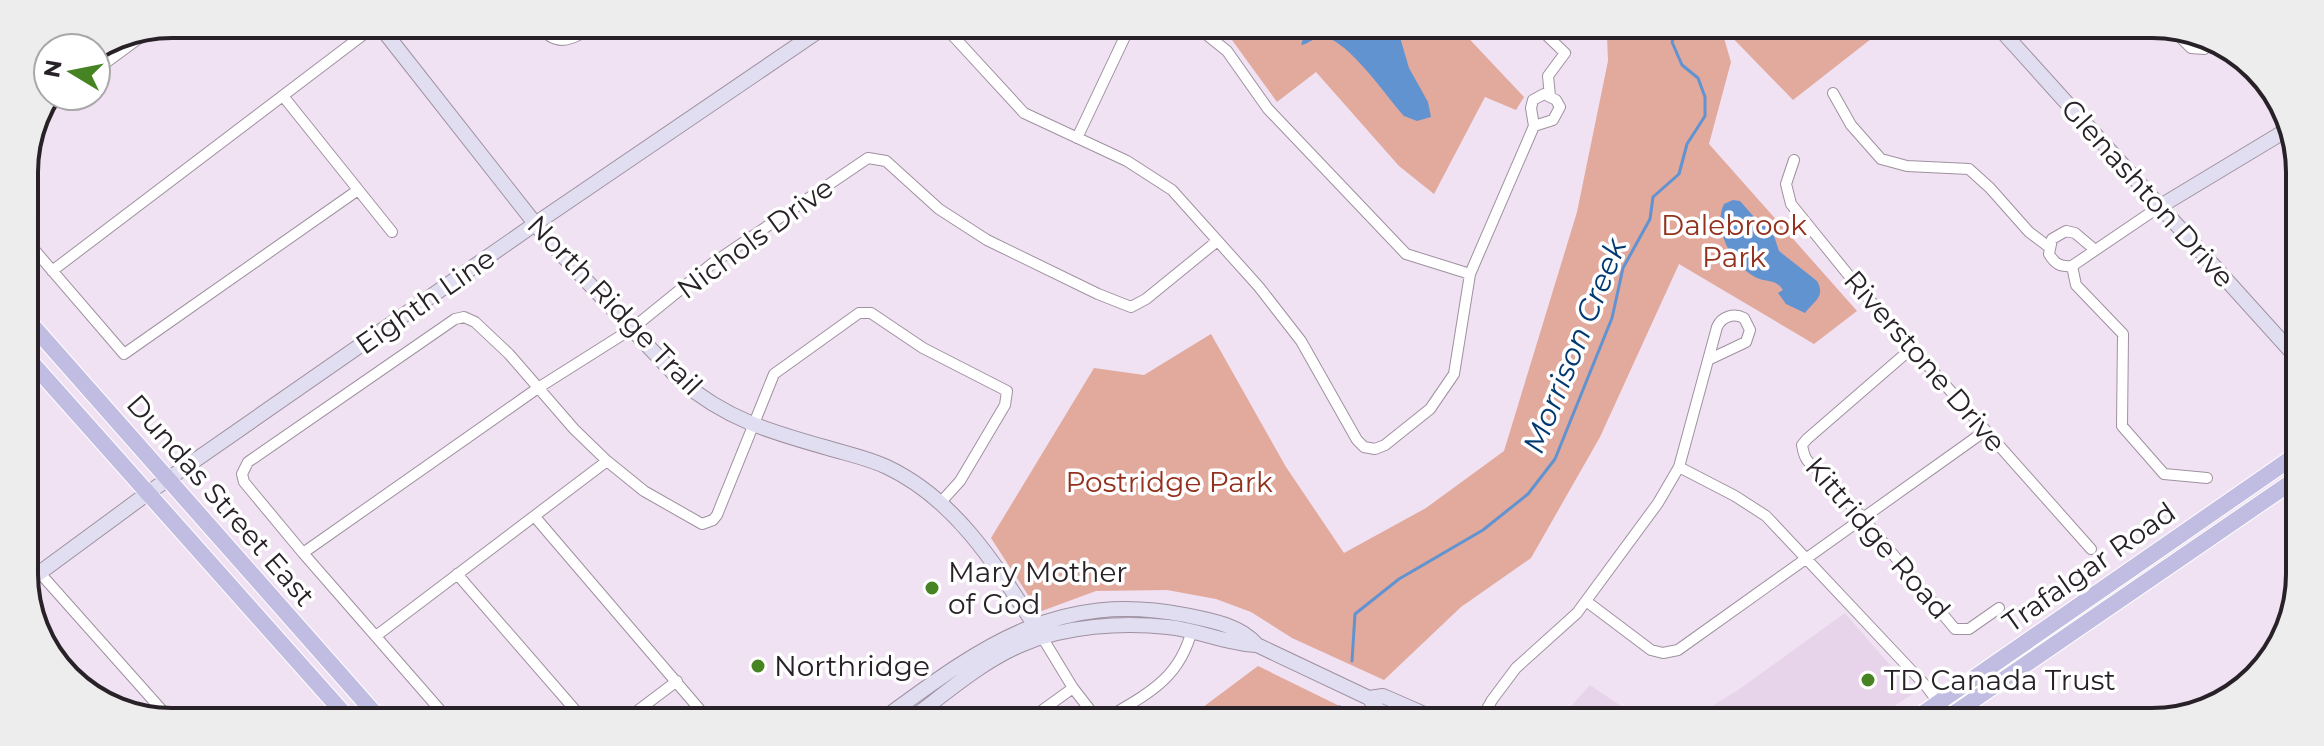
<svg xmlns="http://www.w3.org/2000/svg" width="2324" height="746" font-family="Montserrat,sans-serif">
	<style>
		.built { fill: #e8d4ea }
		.green { fill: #e2a99d }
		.water { fill: #6193d1 }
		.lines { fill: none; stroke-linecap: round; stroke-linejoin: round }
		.stream { stroke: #6193d1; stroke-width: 3 }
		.street-casing { stroke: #9f91a0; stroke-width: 12 }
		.secondary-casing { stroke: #9f91a0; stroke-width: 16 }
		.primary-casing { stroke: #fff; stroke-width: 18 }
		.street { stroke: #fff; stroke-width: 10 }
		.secondary { stroke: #e0def0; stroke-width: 14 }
		.primary { stroke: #c1bce1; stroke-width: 16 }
		.poi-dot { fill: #468423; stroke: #fff; stroke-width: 3 }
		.labels { text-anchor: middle; stroke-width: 7; stroke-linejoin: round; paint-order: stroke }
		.street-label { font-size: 28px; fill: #282228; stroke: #fff }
		.park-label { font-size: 28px; fill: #94311e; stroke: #fff }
		.poi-label { font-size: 28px; fill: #282228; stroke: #fff; text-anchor: start }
		.water-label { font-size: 30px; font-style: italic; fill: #023971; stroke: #fff }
		.rim { fill: none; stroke: #282228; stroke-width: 4 }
	</style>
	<rect width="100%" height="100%" fill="#f0e2f2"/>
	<path class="built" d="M1845 613 1914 693 1872 721 1559 720 1590 685 1630 712 1693 718 1738 690Z"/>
	<path class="green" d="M1239 27H1458L1524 97 1516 110 1485 97 1434 194 1399 166 1316 72 1277 102 1232 40Z
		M1600 28H1721L1731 62 1709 144 1857 311 1814 344 1679 264 1600 437 1531 558 1461 607 1384 680 1292 638 1251 612 1216 599 1167 590 1096 591 1039 612 991 538 1094 368 1144 375 1211 334 1286 467 1344 553 1426 508 1504 451 1577 212 1608 61 1607 35Z
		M1723 28H1885L1793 100Z
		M1258 666 1362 717 1358 720 1187 719Z"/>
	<path class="water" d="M1307 27H1397L1409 68 1428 102 1431 117 1417 121 1404 116C1387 97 1349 41 1324 37 1315 36 1309 44 1301 45Z
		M1733 200 1740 201 1762 226 1771 227 1779 251 1817 281C1826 297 1814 301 1805 313L1786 304 1778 293 1783 290C1775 278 1766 283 1755 277 1732 265 1712 228 1724 204Z"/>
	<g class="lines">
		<path class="stream" d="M1352 661 1355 614 1399 579 1483 530 1528 494 1555 459 1612 318 1623 268 1650 219 1653 197 1679 174 1687 144 1705 116V97L1698 78 1682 65 1672 42 1678 28
			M1276 720 1299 712 1340 707"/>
		<defs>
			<path id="street" d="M538 25C558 50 572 39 596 25
				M944 26 1024 113 1127 161 1172 190 1259 287 1301 341 1357 440 1364 447 1375 449 1385 445 1430 409 1454 374 1470 274 1534 126 1531 108 1533 100 1544 94 1556 100 1560 107 1553 120 1534 126
				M1197 27 1227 51 1268 109 1406 254 1470 274
				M1539 28 1565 53 1548 76 1550 96
				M2180 29 2181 38 2191 48 2204 49 2213 43
				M96 70 153 28
				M1833 93 1851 125 1881 159 1907 166 1969 169 1990 188 2029 232 2049 247
				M283 96 392 232
				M1077 138 1130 26
				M1794 160 1786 184 1791 204 1859 288 2091 549
				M25 239 124 354 358 190
				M2094 249 2075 233 2066 231 2052 239 2049 254C2055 264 2060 267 2072 266L2159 207
				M2072 266 2076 285 2123 334 2122 426 2164 474 2207 478
				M52 271 376 25
				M1912 348 1807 439 1802 445C1804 456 1806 462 1815 467L1862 517 1955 629H1969L1999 608
				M1679 467 1735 496 1766 516 1926 686 1941 706
				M535 517 707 718
				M303 553 538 388 633 328 713 263 868 158 886 161 939 209 987 240 1098 294 1131 307 1146 299 1216 242
				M39 572 168 717
				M457 574 582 718
				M1586 601 1651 650 1663 653 1678 650 1985 431
				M376 636 607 461
				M1042 637 1073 688 1097 719
				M447 718 303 553 244 482 242 474 248 462 455 319 464 317 475 322 509 354 574 429 607 461 644 491 702 524 713 520 717 515 774 374 859 313H871L923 348 1007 391 1005 405 960 481 941 502
				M628 718 677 681
				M1030 719 1073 688
				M1105 719C1147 694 1179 680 1192 630
				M1481 720 1492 700 1516 668 1577 613 1658 503 1679 467 1717 327C1722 316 1734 313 1744 318L1750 330 1746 342 1710 359"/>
			<path id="secondary" d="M379 25 548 240 679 379C725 419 771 432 828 448 848 454 868 458 887 467 959 501 1000 572 1042 637
				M2000 29 2296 357
				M2159 207 2290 128
				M27 582 148 493 535 224 826 26
				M1369 698 1383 696 1438 720
				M883 719C981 647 1056 590 1185 615 1210 620 1240 625 1257 645L1369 698 1378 710 1402 720
				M911 719C946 693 982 661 1023 644 1066 626 1121 622 1168 627 1198 630 1227 644 1257 645"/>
			<path id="primary" d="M25 317 378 717
				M25 355 347 717
				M1912 721 2296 455
				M1943 721 2296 479"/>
		</defs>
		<use href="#street" class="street-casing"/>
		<use href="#secondary" class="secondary-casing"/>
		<use href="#primary" class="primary-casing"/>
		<use href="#street" class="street"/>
		<use href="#secondary" class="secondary"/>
		<use href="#primary" class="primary"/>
	</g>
	<g class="poi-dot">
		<circle cx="932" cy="588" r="8"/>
		<circle cx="758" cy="666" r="8"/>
		<circle cx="1868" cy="680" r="8"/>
	</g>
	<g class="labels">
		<g class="street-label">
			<text transform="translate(2148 193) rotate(48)" y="10">Glenashton Drive</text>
			<text transform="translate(755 238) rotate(-36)" y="10">Nichols Drive</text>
			<text transform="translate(425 301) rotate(-35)" y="10">Eighth Line</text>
			<text transform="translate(615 305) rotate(46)" y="10">North Ridge Trail</text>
			<text transform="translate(1925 361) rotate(49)" y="10">Riverstone Drive</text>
			<text transform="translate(221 500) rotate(49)" y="10">Dundas Street East</text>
			<text transform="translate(1878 538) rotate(49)" y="10">Kittridge Road</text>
			<text transform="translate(2089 567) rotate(-35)" y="10">Trafalgar Road</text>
		</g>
		<g class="park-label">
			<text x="1734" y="235">Dalebrook<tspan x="1734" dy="32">Park</tspan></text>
			<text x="1169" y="492">Postridge Park</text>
		</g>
		<g class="poi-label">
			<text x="948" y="582">Mary Mother<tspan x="948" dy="32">of God</tspan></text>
			<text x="774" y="676">Northridge</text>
			<text x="1884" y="690">TD Canada Trust</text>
		</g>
		<g class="water-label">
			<text transform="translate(1575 346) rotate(-68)" y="10">Morrison Creek</text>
		</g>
	</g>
	<path d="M0 0H2324V746H0ZM172 38H2152A134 134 0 0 1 2286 172V574A134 134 0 0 1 2152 708H172A134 134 0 0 1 38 574V172A134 134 0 0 1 172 38Z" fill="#eeedee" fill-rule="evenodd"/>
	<path class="rim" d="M172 38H2152A134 134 0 0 1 2286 172V574A134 134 0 0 1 2152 708H172A134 134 0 0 1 38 574V172A134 134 0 0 1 172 38Z"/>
	<g transform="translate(72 72) rotate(280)"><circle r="38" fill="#ffffff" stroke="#a9a7a9" stroke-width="2"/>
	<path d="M0-6L14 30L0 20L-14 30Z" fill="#468423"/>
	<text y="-12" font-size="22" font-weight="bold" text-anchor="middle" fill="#282228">N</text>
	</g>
</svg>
